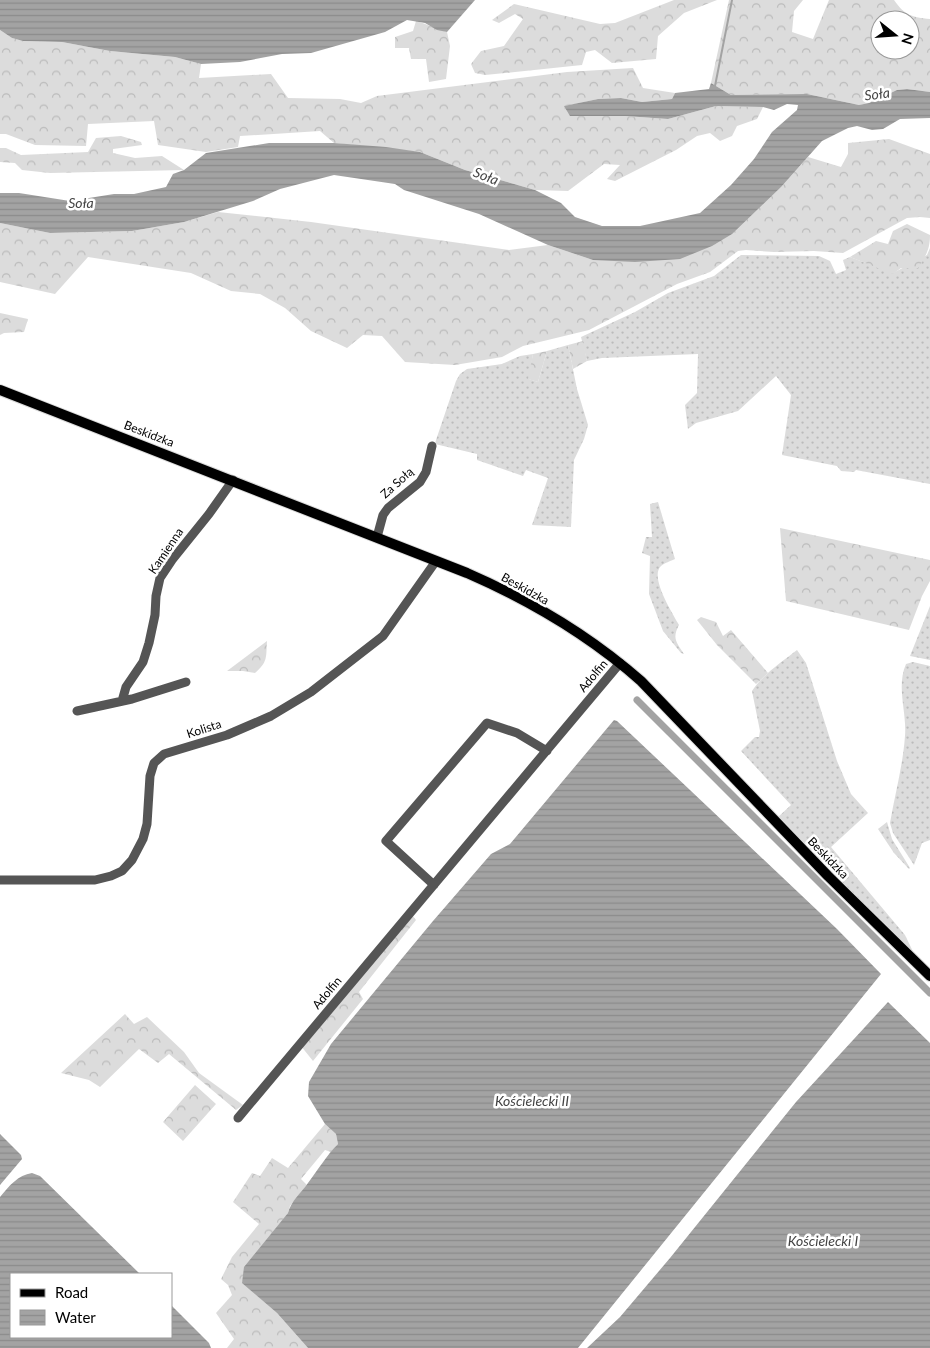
<svg xmlns="http://www.w3.org/2000/svg" width="930" height="1348" font-family="Lato,sans-serif">
	<style>
		.grass { fill: url(#grass-dots) }
		.forest { fill: url(#forest-crowns); fill-rule: evenodd }
		.water { fill: url(#water-rules) }
		.lines { fill: none; stroke-linecap: round; stroke-linejoin: round }
		.stream { stroke: #a3a3a3; stroke-width: 2 }
		.canal { stroke: #a3a3a3; stroke-width: 7 }
		.major-casing { stroke: #dbdbdb; stroke-width: 12 }
		.minor { stroke: #555; stroke-width: 9 }
		.major { stroke: #000; stroke-width: 10 }
		.labels { text-anchor: middle; stroke-width: 5; stroke-linejoin: round; paint-order: stroke }
		.street-label { font-size: 12px; fill: #000; stroke: #fff }
		.water-label { font-size: 14px; font-style: italic; fill: #444; stroke: #fff }
	</style>
	<defs>
		<pattern id="grass-dots" width="8" height="8" patternUnits="userSpaceOnUse" patternTransform="scale(1.25)"><rect width="8" height="8" fill="#dcdcdc"/><path d="M2 2h.1M6 6h.1" fill="none" stroke="#bbb" stroke-width="1.8" stroke-linecap="round"/></pattern>
		<pattern id="forest-crowns" width="20" height="18" patternUnits="userSpaceOnUse" patternTransform="scale(1.25)"><rect width="20" height="18" fill="#dcdcdc"/><path d="M2 6a3 3 0 1 1 6 0M12 15a3 3 0 1 1 6 0" fill="none" stroke="#bbb"/></pattern>
		<pattern id="water-rules" width="6" height="5" patternUnits="userSpaceOnUse" patternTransform="scale(1.25)"><rect width="6" height="5" fill="#a3a3a3"/><path d="M0 2.5h6" fill="none" stroke="#8b8b8b"/></pattern>
	</defs>
	<rect width="100%" height="100%" fill="#fff"/>
	<path class="grass" d="M930 248V484L856 470 854 472 841 471 837 466 782 455 791 395 776 376 738 411 696 423 688 429 685 405 697 393 698 354 602 358 587 361 581 337 635 312 668 293 714 276 741 255 819 256 830 261 836 274 846 270 843 260 850 257 893 273 927 255Z
		M568 345 577 389 588 425 584 439 574 460 571 527 532 525 548 478 526 470 523 476 477 460V454L435 444 436 440 456 381 460 374 467 369 502 364 520 356 533 354 529 379 538 382 547 351Z
		M658 502 675 559C671 561 664 563 661 566 649 577 673 614 679 625 672 638 676 642 684 654L681 653 663 631 649 594 650 556 642 553 646 537H652L650 504Z
		M930 606V660L910 656Z
		M797 650 806 663 837 761 851 794 868 813 831 847 905 935 918 962 777 818 791 805 741 751 755 737H759L760 731 752 691C763 674 782 662 797 650Z
		M913 662 930 666V840L922 843 914 865 893 833 890 823C895 794 903 765 905 736 907 712 896 687 906 664Z
		M887 822 892 839 910 868 909 869 894 853 878 829Z"/>
	<path class="forest" d="M674 0H717L684 13 658 36 656 59 612 63 595 50 586 52 582 65 485 75 475 73 471 64 481 51 504 46 523 19 515 14 499 23 492 20 514 4 600 24 615 23Z
		M729 0H803L794 11 792 32 813 39 829 0H894C905 16 912 17 930 19V92L907 89 897 90 869 103 859 105 807 94 731 95 711 83ZM880 20H910V50H880Z
		M416 21C427 24 436 29 447 32L450 46 446 79 429 82 426 59H411L409 48H395V37L413 31Z
		M0 30 12 38 23 41 62 42 110 51 175 57 201 64 199 78 271 74 288 98 340 99 361 103 377 96 567 72 633 68 643 88 675 93 672 99 642 102 621 98 598 99 565 106 625 116 668 119 716 106 763 107 757 119 737 126 732 136 720 141 710 133 697 136 676 150 615 181 607 179 620 165 604 164 568 191 535 190 465 170 420 152 334 143 320 131 240 136 238 147 206 152 158 145 154 121 88 124 86 146 35 145 6 134H0Z
		M121 136 141 142 142 145 113 149V153L135 158 162 156 184 170 50 173 22 170 15 163 0 162V148H6L21 155 88 152 96 138Z
		M889 139 930 154V218L920 217 907 218 843 253 814 251 774 252 746 250 738 251 710 272 677 284 589 330 523 346 502 357 455 365 405 362 382 336 363 335 347 348 311 331 285 308 260 294 231 291 191 273 88 257 55 294 0 282V223L50 233 132 231 184 222 218 212 311 222 509 250 548 245 593 260 782 186 808 157 841 167 848 154V143Z
		M907 224 930 235C930 249 926 256 918 268H901L893 274 850 257 876 241 888 244 893 231Z
		M0 313 28 319 24 332 4 333 0 335Z
		M583 341 587 361 573 369 568 345Z
		M547 351 538 382 528 379 533 354Z
		M780 528 930 560V581L922 596 909 630 786 601Z
		M701 617 716 622 723 636 731 630 768 673 756 684 717 645 697 620Z
		M267 641C266 657 268 662 255 673L243 671H227Z
		M412 915 416 920 359 992 363 999 313 1061 301 1046Z
		M125 1014 134 1024 147 1017 184 1052 199 1073 243 1105 236 1110 169 1054 158 1063 139 1049 100 1087 89 1080 61 1073Z
		M195 1085 216 1104 183 1141 163 1122Z
		M325 1124 336 1134 338 1144 331 1152 325 1150 301 1179 307 1185 290 1206 288 1213 242 1282 277 1313 308 1348H227L234 1339 216 1313 232 1295 228 1285 221 1279 232 1257 259 1224 233 1202 252 1173 260 1176 272 1158 288 1168Z"/>
	<path class="water" d="M0 0H475L447 32 437 30 425 23 407 20 385 32 311 53 282 54 240 62 201 64 175 57 110 51 62 42 23 41 12 38 0 30Z
		M711 83 731 95 807 94 859 105 869 103 897 90 907 89 930 92V118L900 119 883 129 872 130 857 126 848 128 822 141 782 186 732 234 712 246 680 259 635 262 593 260 548 245 479 214 404 190 395 184 334 175 280 189 253 201 184 222 132 231 50 233 0 223V193H19L70 201 114 194H134L166 187 173 174 184 170 206 153 269 143H334L386 147 420 152 465 170 535 190 561 203 575 217 602 226H640L700 213 731 185 754 159 772 132 797 110 798 105 787 104 774 110 763 107 716 106 668 119 625 116H570L564 106 598 99 621 98 642 102 672 99 675 93 709 89Z
		M614 720 617 721 837 929 881 974 578 1348H308L277 1313 242 1283 244 1267 288 1213C291 1201 301 1193 308 1183 318 1170 326 1156 338 1144L336 1134 325 1124 308 1096 309 1082 331 1044 433 921 491 854 510 844Z
		M888 1002 930 1043V1348H587L620 1317 670 1258 796 1102Z
		M0 1134 21 1155 22 1159 0 1185Z
		M32 1173 40 1176 140 1274H11V1337H171V1305L209 1343 211 1348H0V1197C9 1186 18 1175 32 1173Z"/>
	<g class="lines">
		<path class="stream" d="M715 86 732 0"/>
		<path class="canal" d="M637 700 930 993"/>
		<defs>
			<path id="major" d="M0 390 467 573C529 600 590 636 641 681L828 876 930 976"/>
		</defs>
		<use href="#major" class="major-casing"/>
		<path class="minor" d="M377 537 383 515 388 508 420 482 426 472 432 446
			M122 701 126 687 143 662 149 643 155 615 156 596 160 578 172 560 209 514 233 480
			M77 711 132 699 186 682
			M0 880H95L111 876 122 871 132 860 143 839 147 824 150 776 154 763 164 754 227 735 271 716 311 692 383 636 436 561
			M434 885 386 841 487 723 517 733 547 751
			M238 1118 620 663"/>
		<use href="#major" class="major"/>
	</g>
	<g class="labels">
		<g class="street-label">
			<text transform="translate(149 434) rotate(21)" y="4">Beskidzka</text>
			<text transform="translate(397 483) rotate(-42)" y="4">Za Sołą</text>
			<text transform="translate(166 551) rotate(-56)" y="4">Kamienna</text>
			<text transform="translate(525 589) rotate(29)" y="4">Beskidzka</text>
			<text transform="translate(593 676) rotate(-50)" y="4">Adolfin</text>
			<text transform="translate(204 729) rotate(-18)" y="4">Kolista</text>
			<text transform="translate(828 858) rotate(46)" y="4">Beskidzka</text>
			<text transform="translate(327 993) rotate(-50)" y="4">Adolfin</text>
		</g>
		<g class="water-label">
			<text transform="translate(877 94) rotate(-7)" y="5">Soła</text>
			<text transform="translate(486 176) rotate(21)" y="5">Soła</text>
			<text x="81" y="208">Soła</text>
			<text x="532" y="1106">Kościelecki II</text>
			<text x="823" y="1246">Kościelecki I</text>
		</g>
	</g>
	<rect x="10" y="1273" width="162" height="65" fill="#ffffff" stroke="#999999"/>
	<rect x="20" y="1289" width="25" height="8" fill="#000000" stroke="#999999"/>
	<text x="55" y="1298" font-size="15" fill="#000000">Road</text>
	<rect x="20" y="1310" width="25" height="15" fill="url(#water-rules)" stroke="#999999"/>
	<text x="55" y="1323" font-size="15" fill="#000000">Water</text>
	<g transform="translate(895 35) rotate(107)"><circle r="24" fill="#ffffff" stroke="#999999"/>
	<path d="M0-4L9 19L0 12L-9 19Z" fill="#000000"/>
	<text y="-8" font-size="14" font-weight="bold" text-anchor="middle" fill="#000000">N</text>
	</g>
</svg>
